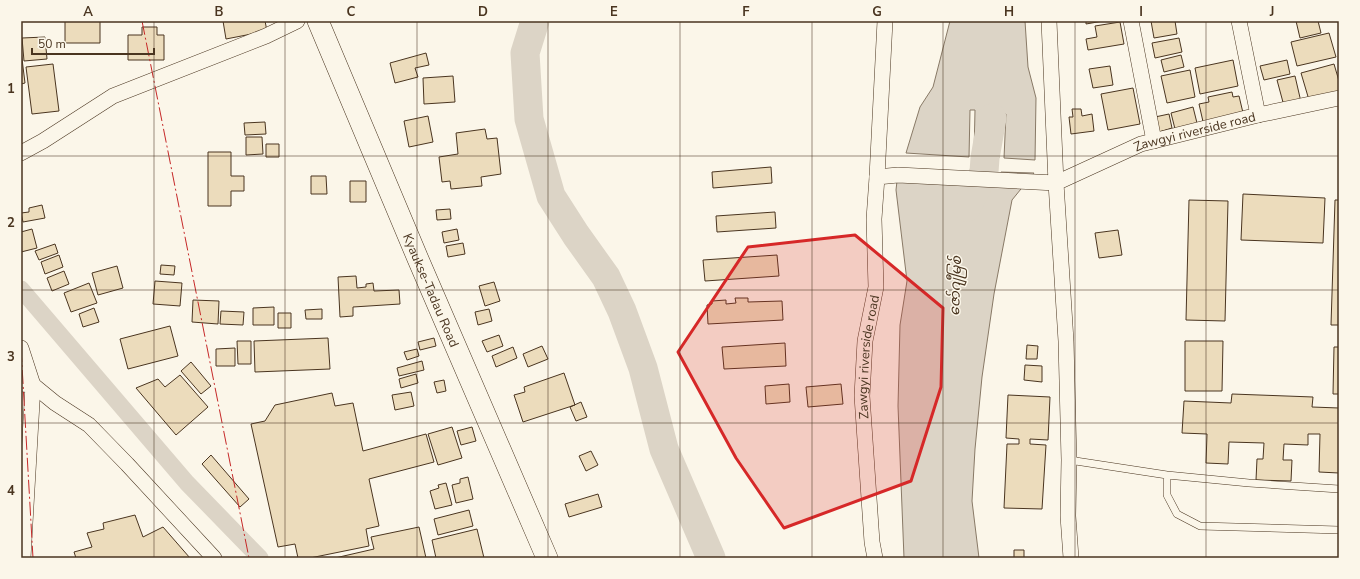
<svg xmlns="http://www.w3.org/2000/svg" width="1360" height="579" font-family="'Nunito Sans','Noto Sans Myanmar',sans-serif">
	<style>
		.water { fill: #dcd4c6; stroke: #887966 }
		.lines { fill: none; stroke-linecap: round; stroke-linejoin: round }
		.canal { stroke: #dcd4c6; stroke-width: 17 }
		.river { stroke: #dcd4c6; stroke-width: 29 }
		.building { fill: #ecdcbc; stroke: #4a3520 }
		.lane-casing { stroke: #4a3520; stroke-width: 8 }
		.street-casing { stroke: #4a3520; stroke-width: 16 }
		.secondary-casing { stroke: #4a3520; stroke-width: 22 }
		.lane { stroke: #fbf6e9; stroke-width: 7 }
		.street { stroke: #fbf6e9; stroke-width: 15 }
		.secondary { stroke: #fbf6e9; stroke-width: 21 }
		.power { stroke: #c62828; stroke-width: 1; stroke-dasharray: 14 3 2 3; stroke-linecap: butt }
		.marked { fill: #d62828; fill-opacity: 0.2; stroke: #d62828; stroke-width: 3; stroke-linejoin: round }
		.grid { fill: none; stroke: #4a3520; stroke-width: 1; stroke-opacity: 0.55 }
		.labels { text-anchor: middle; stroke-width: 3; stroke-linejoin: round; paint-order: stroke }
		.street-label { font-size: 13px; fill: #4a3520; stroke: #fbf6e9 }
		.water-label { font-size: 14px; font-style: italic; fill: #4a3520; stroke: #fbf6e9 }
		.neatline { fill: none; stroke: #4a3520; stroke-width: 1.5 }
		.grid-label { font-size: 13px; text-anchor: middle; font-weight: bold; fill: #4a3520 }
	</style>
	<rect width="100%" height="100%" fill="#fbf6e9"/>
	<path class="water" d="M950 21H1025L1028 67 1036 98 1035 160 1004 158 1006 114 1001 113 999 158 974 157 975 110H970L969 157 906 153 920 107 933 87Z
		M971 171 996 172V183H1000L1001 172 1034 173 1012 200 994 294 982 377 975 449 972 501 979 558H904L898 406 900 325 907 281 896 190 897 181 971 182Z"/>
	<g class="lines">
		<path class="canal" d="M21 289 187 483 260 558"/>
		<path class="river" d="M535 21 525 53 529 119 551 196 576 235 606 277 622 311 643 368 664 449 711 558
			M967 207 984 172 985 158 992 118"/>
	</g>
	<path class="building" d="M65 21H100V43H65Z
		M223 21H265L267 31 226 39Z
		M1086 21H1103L1086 24Z
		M1151 21H1175L1177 34 1154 38Z
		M1296 21H1318L1321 33 1300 38Z
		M1120 22 1124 44 1088 50 1086 39 1097 37 1095 26Z
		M142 27H157V35H164V60H128V35H142Z
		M1329 33 1336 57 1297 66 1291 42Z
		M45 37 47 59 24 61 22 38Z
		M1179 38 1182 52 1155 58 1152 43Z
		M21 51 25 83 21 84Z
		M426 53 429 65 415 68 418 77 395 83 390 63Z
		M1181 55 1184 67 1164 72 1161 60Z
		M1233 60 1238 86 1200 94 1195 68Z
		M1287 60 1290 74 1264 80 1260 66Z
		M53 64 59 111 32 114 26 67Z
		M1334 64 1339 81V92L1309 100 1301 73Z
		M1110 66 1113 85 1093 88 1089 69Z
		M1190 70 1195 97 1167 103 1161 76Z
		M453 76 455 102 424 104 423 78Z
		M1295 76 1301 102 1284 106 1277 80Z
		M1133 88 1140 124 1108 130 1101 94Z
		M1232 92 1233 97 1239 96 1244 117 1204 126 1199 104 1209 102 1208 97Z
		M1193 107 1198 127 1176 133 1171 113Z
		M1072 109H1081L1082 116 1092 114 1094 131 1071 134 1069 117H1073Z
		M1169 114 1172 128 1159 132 1155 117Z
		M428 116 433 142 409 147 404 121Z
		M265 122 266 134 245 135 244 123Z
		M485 129 487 139 497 138 501 174 481 177 482 186 451 189 450 181 442 182 439 157 458 154 456 133Z
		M246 137H262L263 154 246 155Z
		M266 144H279V157H266Z
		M208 152H231V176H244V191H231V206H208Z
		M771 167 772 183 713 188 712 172Z
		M311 176H326L327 194H311Z
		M350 181H366V202H350Z
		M1243 194 1325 198 1323 243 1241 240Z
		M1189 200 1228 201 1225 321 1186 320Z
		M1335 200H1339V325H1331Z
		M42 205 45 218 23 222 21 213 29 212V208Z
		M450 209 451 219 437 220 436 210Z
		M775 212 776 228 717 232 716 216Z
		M32 229 37 248 21 252V232Z
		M457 229 459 240 444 243 442 232Z
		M1118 230 1122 255 1099 258 1095 233Z
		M463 243 465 254 448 257 446 246Z
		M55 244 58 253 39 260 35 251Z
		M59 255 63 267 45 274 41 262Z
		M777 255 779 276 705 281 703 260Z
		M161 265 175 266 174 275 160 274Z
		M117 266 123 288 98 295 92 273Z
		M64 271 69 284 52 291 47 278Z
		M356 276 357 288 366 287V284L373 283 374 291 399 290 400 304 353 307V316L340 317 338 277Z
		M155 281 182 283 180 306 153 304Z
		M494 282 500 301 485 306 479 286Z
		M89 283 97 303 71 312 64 293Z
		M735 298H748V302L782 301 783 320 708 324 707 305 712 304V301L726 300V304L736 303Z
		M193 300 219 301 218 324 192 322Z
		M274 307V325H253V308Z
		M94 308 99 322 83 327 79 314Z
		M322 309V319H306L305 310Z
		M489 309 492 321 478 325 475 312Z
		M221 311 244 312 243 325 220 324Z
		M278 313H291V328H278Z
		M170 326 178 356 128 369 120 339Z
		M499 335 503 346 487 352 482 341Z
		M328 338 330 369 255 372 254 341Z
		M434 338 436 346 420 350 418 342Z
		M237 341H251V364H238Z
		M1185 341H1223L1222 391H1185Z
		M785 343 786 366 724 369 722 347Z
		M1027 345 1038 346 1037 359H1026Z
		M542 346 548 359 528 367 523 354Z
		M513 347 517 358 496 367 492 356Z
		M1334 347H1339V394H1333Z
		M235 348V366H216V349Z
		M417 349 419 356 407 360 404 352Z
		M422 361 424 370 399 376 397 368Z
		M191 362 211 386 201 394 181 371Z
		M1025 365 1042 366V382L1024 380Z
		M564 373 575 405 523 422 514 395 525 392 524 387Z
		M416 374 418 383 401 388 399 379Z
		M180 375 208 407 176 435 136 388 158 379 165 387Z
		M444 380 446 391 437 393 434 382Z
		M789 384 790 402 766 404 765 386Z
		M841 384 843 404 808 407 806 387Z
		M411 392 414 406 395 410 392 395Z
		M332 393 335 406 353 403 363 451 426 434 434 462 369 479 379 526 366 529 369 546 310 558H298L295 544 278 547 251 424 265 421 275 405Z
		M1232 394 1313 397 1312 407 1339 408V473L1319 472 1320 434H1308V445L1284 444 1283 460H1292L1291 481 1256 480 1257 459H1263L1264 443 1229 442 1228 464 1206 463 1207 434 1182 433 1184 401 1231 403Z
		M1008 395 1050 397 1048 440 1030 439V444L1046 445 1042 509 1004 508 1007 444H1019V439L1006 438Z
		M581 402 587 417 576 421 570 407Z
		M452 427 462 458 438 465 428 434Z
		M472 427 476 441 461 445 457 431Z
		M591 451 598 465 586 471 579 456Z
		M211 455 249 499 240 507 202 464Z
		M468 477 473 499 456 503 452 485 460 483V479Z
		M446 483 452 505 435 509 430 491 439 488 438 485Z
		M598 494 602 507 569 517 565 504Z
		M469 510 473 526 438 535 434 519Z
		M135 515 143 537 163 527 190 558H76L74 552 92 547 87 533 104 529 103 523Z
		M419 527 426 558H335L374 549 371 537Z
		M477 529 484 558H436L432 540Z
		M1014 550H1024V558H1014Z"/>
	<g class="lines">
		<defs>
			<path id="lane" d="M1069 460 1167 475 1249 483 1339 489
				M1167 475V495L1177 514 1200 526 1339 530"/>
			<g id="street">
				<path d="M1131 21 1154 141"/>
				<path d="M1239 21 1258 115"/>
				<path d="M21 153 43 141 113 96 266 36 297 21"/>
				<path d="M877 177 885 21"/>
				<path d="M21 348 33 385 23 558"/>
				<path d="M21 384 33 385 55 403 89 425 127 464 214 558"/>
				<path id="s1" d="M875 558 872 542 862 396 865 341 876 287 874 219 877 177 898 175 1056 183 1049 21"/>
				<path id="s2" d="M1071 558 1068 516 1069 460 1066 341 1056 183 1141 144 1258 115 1339 98"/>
			</g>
			<g id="secondary">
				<path id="s3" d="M318 21 418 259 547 558"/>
			</g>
		</defs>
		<use href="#lane" class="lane-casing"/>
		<use href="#street" class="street-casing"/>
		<use href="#secondary" class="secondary-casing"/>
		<use href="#lane" class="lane"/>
		<use href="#street" class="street"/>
		<use href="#secondary" class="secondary"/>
		<path class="power" d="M142 21 249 558
			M21 348 33 558"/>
	</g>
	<path class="marked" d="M855 235 943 308 941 387 911 481 784 528 736 458 678 352 748 247Z"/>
	<path class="grid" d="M154 21V558M285 21V558M417 21V558M548 21V558M680 21V558M812 21V558M943 21V558M1075 21V558M1206 21V558M21 156H1339M21 290H1339M21 423H1339"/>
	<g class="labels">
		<g class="street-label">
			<text dy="5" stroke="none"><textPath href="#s2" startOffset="524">Zawgyi riverside road</textPath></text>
			<text dy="5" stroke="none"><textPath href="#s3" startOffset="292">Kyaukse-Tadau Road</textPath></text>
			<text dy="5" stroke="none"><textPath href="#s1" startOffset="202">Zawgyi riverside road</textPath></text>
		</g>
		<g class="water-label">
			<text transform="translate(955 286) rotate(-88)" y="5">ဇော်ဂျီမြစ်</text>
		</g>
	</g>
	<rect width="1360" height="579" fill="none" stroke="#fbf6e9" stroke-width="44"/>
	<path d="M32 48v6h122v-6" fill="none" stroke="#4a3520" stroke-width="2"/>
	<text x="38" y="48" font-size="12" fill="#4a3520" stroke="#fbf6e9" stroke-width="3" paint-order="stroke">50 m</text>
	<rect x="22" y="22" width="1316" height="535" class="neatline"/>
	<g class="grid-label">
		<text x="88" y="16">A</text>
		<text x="219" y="16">B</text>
		<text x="351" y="16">C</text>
		<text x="483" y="16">D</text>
		<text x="614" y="16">E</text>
		<text x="746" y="16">F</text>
		<text x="877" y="16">G</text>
		<text x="1009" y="16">H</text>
		<text x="1141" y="16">I</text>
		<text x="1272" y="16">J</text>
		<text x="11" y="93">1</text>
		<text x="11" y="227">2</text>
		<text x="11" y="361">3</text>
		<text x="11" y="495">4</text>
	</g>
</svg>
